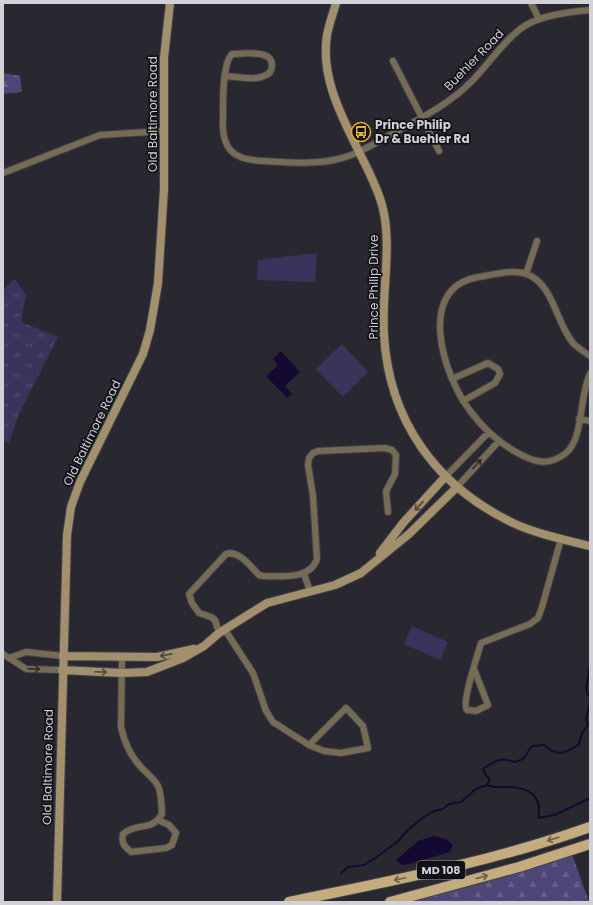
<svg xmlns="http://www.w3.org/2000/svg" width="593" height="905" font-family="Poppins,sans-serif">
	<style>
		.grass { fill: url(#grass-tufts) }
		.forest { fill: url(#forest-firs) }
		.green { fill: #3a335c }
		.water { fill: #140933 }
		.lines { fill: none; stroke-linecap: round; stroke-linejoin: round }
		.stream { stroke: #140933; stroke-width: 2 }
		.street-casing { stroke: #44434c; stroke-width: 8 }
		.secondary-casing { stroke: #44434c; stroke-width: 10 }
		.primary-casing { stroke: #44434c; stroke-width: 12 }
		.street { stroke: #766b55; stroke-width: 6 }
		.secondary { stroke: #a2906d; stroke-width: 8 }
		.primary { stroke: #c4ac7f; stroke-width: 10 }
		.oneway { stroke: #2f2c28 }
		.oneway2 { stroke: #524a3d }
		.oneway3 { stroke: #6a5e4a }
		.labels { text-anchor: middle; stroke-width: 3.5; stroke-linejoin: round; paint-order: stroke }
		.shield { fill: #111115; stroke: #97979d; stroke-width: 1 }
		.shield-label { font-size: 11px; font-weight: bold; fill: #d1d1d7 }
		.street-label { font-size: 12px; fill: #d1d1d7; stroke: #111115 }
		.poi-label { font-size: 12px; font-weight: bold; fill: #d1d1d7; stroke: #111115; text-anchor: start }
	</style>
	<defs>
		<pattern id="grass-tufts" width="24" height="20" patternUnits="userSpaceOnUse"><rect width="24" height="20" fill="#3a335c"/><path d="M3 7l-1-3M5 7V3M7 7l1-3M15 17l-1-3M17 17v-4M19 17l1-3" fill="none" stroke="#555073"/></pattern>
		<pattern id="forest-firs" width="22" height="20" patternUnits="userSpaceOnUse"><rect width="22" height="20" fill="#4e4676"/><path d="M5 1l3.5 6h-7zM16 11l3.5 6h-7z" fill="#666089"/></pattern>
	</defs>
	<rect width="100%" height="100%" fill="#292831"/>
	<path class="grass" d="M15 279 26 295 21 322 58 337 19 414 9 443 3 440V290Z"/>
	<path class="forest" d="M3 73 20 76 22 92 3 94Z
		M571 851 589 902H390Z"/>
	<path class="green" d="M306 254H317L315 282 257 280 258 260Z
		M342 344 368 372 343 397 316 369Z
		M412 626 448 642 440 660 404 644Z"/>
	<path class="water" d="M281 351 300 372 285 386 292 394 287 398 266 376 278 365 273 359Z
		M434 836 446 839 453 845 450 852 405 865H402L396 860 418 841Z"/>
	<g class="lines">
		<path class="stream" d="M590 664 586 690 590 698
			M487 785C494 788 499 787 506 787 528 787 543 795 538 818L555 815 590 798
			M341 873 348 867 364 865 374 859 397 842 409 829 421 819 434 811 443 809 449 804 461 802 476 789 487 785 490 779 486 776 483 769C497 760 499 757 515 762L523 759 532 746 544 745C557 757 565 754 579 744L582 733 588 725 586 720 590 702"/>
		<defs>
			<path id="street" d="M531 3 539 19
				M393 61 439 151
				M225 76C237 77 256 81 266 75 270 74 272 69 272 65 272 49 243 54 232 54 222 64 223 103 223 118 221 149 233 160 263 161 288 162 314 165 338 159 356 155 372 145 388 136 417 120 447 106 471 82 488 65 504 40 523 27 541 15 569 12 590 10
				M3 173 100 135 164 131
				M526 274 537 241
				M590 356C584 352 578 348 573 343 556 323 554 285 527 274 512 269 493 275 479 277 414 287 444 378 471 412 483 428 498 442 516 452 533 462 549 467 566 453 584 438 579 396 590 374
				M452 379 488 363 498 369 500 374 495 383 463 401
				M579 419 590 421
				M445 477 489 432
				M456 488 499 441
				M304 574 310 591
				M225 630 253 673 266 711 273 722 309 745 324 751 341 753 368 748 363 726 346 708 309 745
				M219 633 215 620 211 617 199 613 192 603 189 594 226 554C239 550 250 566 259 575L263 576C281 576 310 580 317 559L313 496 308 465 309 458 313 453 318 451 385 448 392 450 396 455 395 474 386 491 388 512
				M3 654 26 669 62 670
				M122 657 121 727C124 741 130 755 140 766 146 773 154 778 158 786 162 795 161 805 162 814 150 833 139 821 123 834 121 843 124 846 131 852L166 848 172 845 176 833 169 825 158 820
				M9 658 26 652 63 656
				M474 669 488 705 476 711 467 710C461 703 478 654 481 643L530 624 538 618 542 607 561 539"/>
			<path id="secondary" d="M336 3C333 14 329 24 327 35 320 78 343 119 361 156 369 172 377 187 382 205 393 244 381 294 384 335 389 421 436 486 513 523 537 534 565 540 590 546
				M380 553 403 523 445 477
				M63 656 157 657 194 649
				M62 670 122 673 147 672 183 658 204 646 219 633 267 603 335 585 361 573 409 534 456 488
				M57 902 67 535 71 507 80 482 143 354 150 330 158 283 164 189V58L170 3"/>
			<path id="primary" d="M289 902C390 881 492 862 590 827
				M390 902 519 867 590 844"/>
		</defs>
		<use href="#street" class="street-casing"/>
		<use href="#secondary" class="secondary-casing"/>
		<use href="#primary" class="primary-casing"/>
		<use href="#street" class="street"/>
		<use href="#secondary" class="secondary"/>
		<use href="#primary" class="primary"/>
	</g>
	<defs><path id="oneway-shaft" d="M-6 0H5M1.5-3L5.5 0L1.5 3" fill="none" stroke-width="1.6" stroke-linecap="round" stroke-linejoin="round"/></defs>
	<g class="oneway">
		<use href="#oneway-shaft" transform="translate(477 464) rotate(-48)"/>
		<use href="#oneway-shaft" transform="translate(34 669) rotate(2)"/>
	</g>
	<g class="oneway2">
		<use href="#oneway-shaft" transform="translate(419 506) rotate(133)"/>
		<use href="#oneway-shaft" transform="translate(166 655) rotate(169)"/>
		<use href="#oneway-shaft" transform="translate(101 672) rotate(2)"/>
	</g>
	<g class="oneway3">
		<use href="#oneway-shaft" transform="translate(553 839) rotate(162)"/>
		<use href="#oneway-shaft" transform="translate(482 877) rotate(-15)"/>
		<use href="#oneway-shaft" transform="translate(400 879) rotate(168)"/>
	</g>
	<defs>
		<symbol id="bus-ring" viewBox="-11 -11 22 22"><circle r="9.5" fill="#111115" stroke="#e3ae35" stroke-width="1.5"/><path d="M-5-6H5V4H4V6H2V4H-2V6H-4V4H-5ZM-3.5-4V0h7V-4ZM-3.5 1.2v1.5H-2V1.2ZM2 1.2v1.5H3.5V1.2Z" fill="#e3ae35"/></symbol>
	</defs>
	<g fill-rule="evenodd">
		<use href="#bus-ring" x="350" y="121" width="22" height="22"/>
	</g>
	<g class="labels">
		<rect class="shield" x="417" y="861" width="48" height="18" rx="3"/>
		<g class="shield-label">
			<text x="441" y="874">MD 108</text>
		</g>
		<g class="street-label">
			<text transform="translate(474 60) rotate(-46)" y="4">Buehler Road</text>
			<text transform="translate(153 114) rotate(-90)" y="4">Old Baltimore Road</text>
			<text transform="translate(374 287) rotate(-90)" y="4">Prince Philip Drive</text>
			<text transform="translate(92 433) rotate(-64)" y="4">Old Baltimore Road</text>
			<text transform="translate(48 767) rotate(-89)" y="4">Old Baltimore Road</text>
		</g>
		<g class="poi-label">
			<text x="375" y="129">Prince Philip<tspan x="375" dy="14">Dr &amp; Buehler Rd</tspan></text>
		</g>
	</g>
	<rect width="593" height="905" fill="none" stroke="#d1d1d7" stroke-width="8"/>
</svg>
